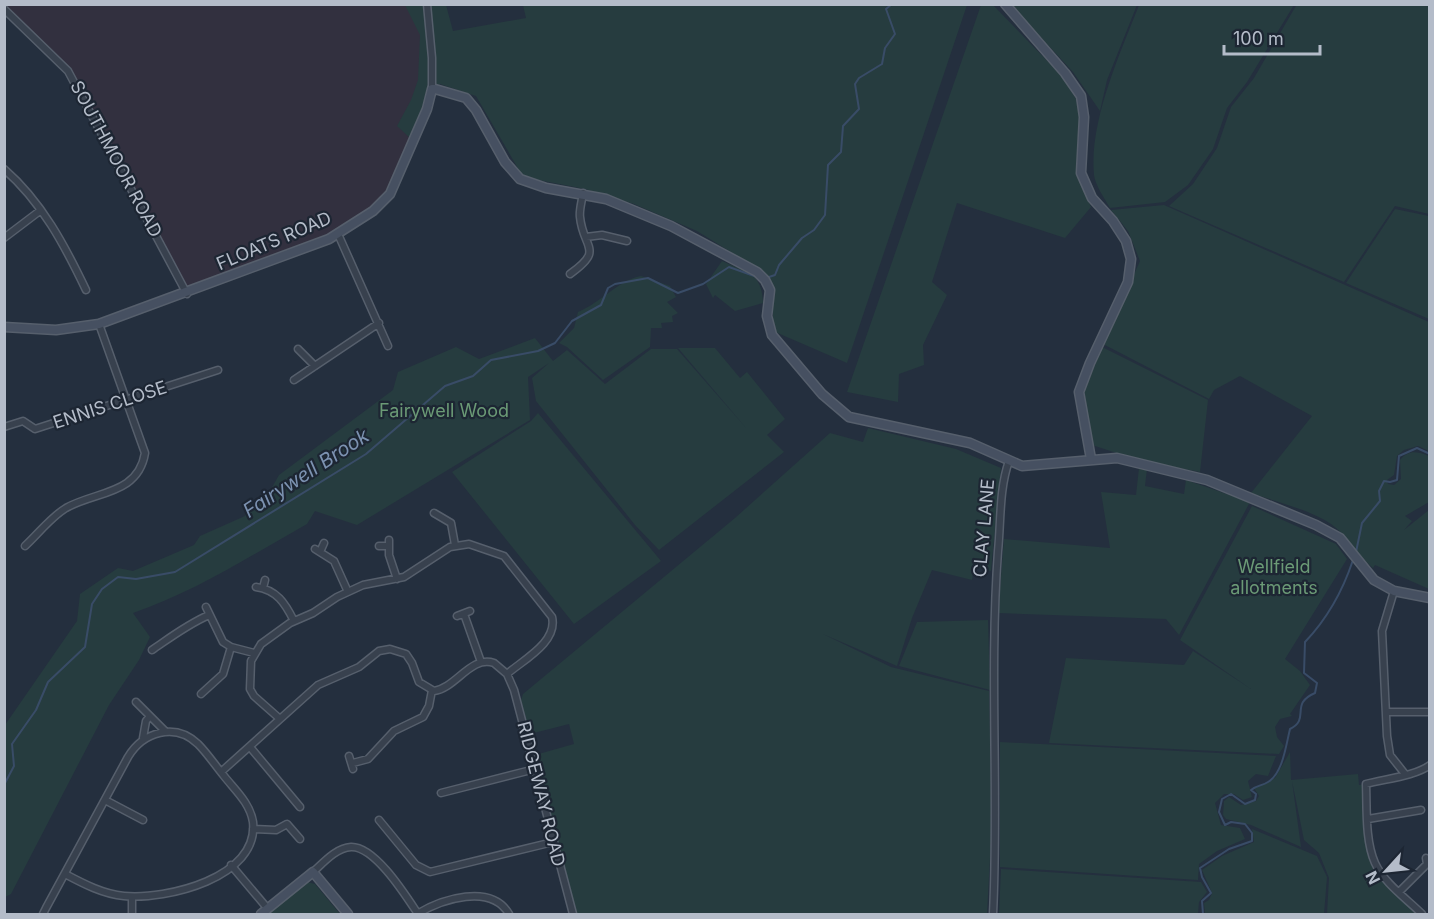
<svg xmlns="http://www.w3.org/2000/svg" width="1434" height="919" font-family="Inter,sans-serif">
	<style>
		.medical { fill: #32303f }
		.green { fill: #263c3f }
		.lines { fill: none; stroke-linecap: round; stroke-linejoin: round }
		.stream { stroke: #394c67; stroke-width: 2 }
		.street-casing { stroke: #565f6c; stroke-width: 9 }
		.secondary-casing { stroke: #565f6c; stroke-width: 11 }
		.street { stroke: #38414e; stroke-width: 6 }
		.secondary { stroke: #465061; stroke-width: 8 }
		.labels { text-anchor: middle; stroke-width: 4.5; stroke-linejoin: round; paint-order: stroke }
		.street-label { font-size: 18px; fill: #b4bcc9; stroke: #1d2633 }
		.park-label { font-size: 18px; fill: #6b9a76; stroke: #1d2633 }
		.water-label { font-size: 20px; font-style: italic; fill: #7c92b1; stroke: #1d2633 }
	</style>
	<rect width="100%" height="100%" fill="#242f3e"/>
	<path class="medical" d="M4 5H427L432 89 390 194 329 239 187 294 76 83 5 9Z"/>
	<path class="green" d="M1297 4 1429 5V214L1395 206 1344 282 1169 206 1193 184 1217 148 1231 107 1254 78Z
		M405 5H446L453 31 526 18 523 5H967L847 363 773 331V293L763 272 697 231 634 204 585 189 523 177 476 96 440 84 427 89 422 111 410 138 397 126 411 100 418 80 420 35Z
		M981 5H993L1062 76 1076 99 1082 131 1076 173 1091 207 1065 238 957 203 932 282 947 295 923 345 924 365 899 374 898 402 847 392Z
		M1011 5H1137L1107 80 1100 111 1073 72Z
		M1139 5H1294L1247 82 1227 108 1213 149 1188 185 1165 202 1110 208C1105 199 1095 185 1094 175 1089 121 1120 54 1139 5Z
		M1164 205 1429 322V451L1418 446 1404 450 1397 456 1394 475 1387 480 1388 484 1394 485 1401 479 1400 460C1409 449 1418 452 1429 456V502L1405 516 1412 521 1404 530 1429 510V589L1375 565 1373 568C1356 554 1349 537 1331 524 1311 510 1274 501 1251 493L1312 416 1240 376 1214 390 1209 399 1103 344 1140 261 1128 231 1111 210Z
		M1395 209 1429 216V319L1346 283Z
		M722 261C747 273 762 272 763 303L735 311 715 295 713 298 706 284Z
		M641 276 670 286 676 297 667 302 678 313 672 316 673 322 661 323 662 328H651L650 347 603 380 567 347 559 343 574 328 578 312C602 302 617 281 641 276Z
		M535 338 553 361 567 350 605 384 651 349H677L747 429 678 348H715L740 378 747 372 785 419 767 435 784 452 659 550 635 525 536 401 532 378 549 363 528 377 530 420 357 525 315 511 307 524C250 556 195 592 133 613L150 637 139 660 109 705 11 894 5 897V725L77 621 80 594 118 568 133 571 194 545 200 536 245 516 250 505 266 498 279 475 393 390 398 372 456 347 479 359Z
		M1102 347 1208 400 1200 472 1141 461 1092 445 1083 395Z
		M538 413 661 561 574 624 452 472 531 421Z
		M868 428 956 449 1001 468 991 571 974 567 972 580 932 570 912 618 897 666 823 634 891 667 989 691 992 821 987 914H577L535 755 574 744 569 724 530 734 521 700 523 694 735 518 830 433 863 442Z
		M1139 468 1147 469 1145 486 1184 494 1186 480 1250 502 1179 635 1166 619 998 613 1004 539 1110 548 1101 492 1136 495Z
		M1252 506 1336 544 1347 559 1285 659 1300 671 1310 685 1290 714 1292 716 1280 719 1275 727 1277 737 1284 746 1279 754 1049 743 1066 658 1184 665 1193 651 1251 689 1180 640Z
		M988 620 990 690 899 666 917 622Z
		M1000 742 1276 756 1268 776 1256 774 1248 781 1252 797 1243 800 1234 794H1224L1215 803 1221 825 1240 828 1245 839 1217 851 1199 864 1198 880 1000 867Z
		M1290 752 1291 780 1358 774 1359 785 1366 784 1368 819 1375 863 1421 914H1327L1329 878 1319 853 1304 840 1292 781 1301 847 1251 825 1226 819 1223 815 1224 801 1229 797 1241 805 1256 801 1259 796 1254 788 1275 778Z
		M1252 829 1317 856 1327 877 1324 914H1205L1204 903 1209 900 1212 893 1202 870 1222 856 1254 842Z
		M1001 869 1201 882 1207 892 1199 902 1198 914H999Z
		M307 882 315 884 340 914H267Z"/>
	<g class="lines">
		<path class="stream" d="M766 278 775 275 779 265 802 238 814 230 825 215 828 165 841 152 843 126 859 109 855 84 859 78 882 64 885 48 895 34 886 9 892 4
			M1356 552 1362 523 1380 501 1379 491 1384 481 1390 482 1397 480 1399 456 1417 448 1430 454
			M4 785 14 766 12 744 36 710 48 682 85 647 92 604 102 589 118 577 136 579 175 572 366 454 445 386 473 376 491 360 538 351 555 343 572 321 601 305 608 288 615 284 648 278 678 293 703 284 729 267 757 277
			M1203 914 1202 901 1211 893 1202 877 1200 868 1229 849 1252 841V833L1245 824 1231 822 1225 825 1219 812 1222 799 1231 794 1245 804 1255 800 1256 794 1251 790C1257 785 1262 786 1268 782 1283 773 1286 745 1290 729 1311 719 1289 704 1315 693L1317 683 1304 673 1305 642C1327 619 1343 590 1353 560"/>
		<defs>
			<path id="street" d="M427 4 432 58V89
				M4 9 68 71 187 294
				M4 169C42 202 65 246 86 290
				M338 234 388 346
				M586 237 602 235 627 241
				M4 238 41 210
				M570 274C605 249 583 249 580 217 579 210 582 201 583 193
				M298 349 315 366
				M294 380 379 323
				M4 427 23 421 35 429 218 370
				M434 513 451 523 455 545
				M389 540V555L397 579
				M25 546C38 534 51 517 66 508 96 491 138 495 145 453L99 324
				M379 546H388
				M315 549 334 561 348 592
				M320 552 324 543
				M256 587C277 590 285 603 294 621
				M263 588 265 580
				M1394 591 1382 631 1387 736 1390 755 1405 774
				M206 607 223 642 231 647 254 653
				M464 614 481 662
				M457 616 470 611
				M152 650C171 637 188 624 209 615
				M201 694 223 674 231 647
				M136 702 166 732
				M1386 712H1430
				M280 719 254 696 250 689 251 661 261 644 290 623 313 613 337 597 363 585 404 577 450 547 469 544 504 556 552 617C558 642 523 660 507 674
				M143 738 146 721 150 716
				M250 747 300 807
				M349 756 353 769
				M353 763 368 759 394 731 423 717 429 706 432 690
				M221 772 318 685 359 667 379 651 390 649 406 654 412 663 419 682 434 691C456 688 471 655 494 663L507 674 514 690 573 914
				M441 793 535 769
				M105 800 143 820
				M1368 819 1421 810
				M379 820 416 865 430 872 553 842
				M253 829 276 830 287 824 300 839
				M231 865 268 909
				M313 872C324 862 336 848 351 847 375 846 406 896 418 914
				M1399 892 1427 864 1426 858
				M43 914 46 908 128 757C143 732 175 722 198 744 207 753 215 765 224 776 235 790 250 803 253 822 259 878 166 900 124 896 103 894 84 884 65 874
				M132 914V897
				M417 914C442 899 491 883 509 914
				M993 914C999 793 989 672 998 551 1001 522 999 489 1009 461
				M1422 914C1407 899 1384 883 1375 863 1365 841 1367 808 1366 784 1384 779 1416 776 1430 765"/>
			<path id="secondary" d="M1005 4 1065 73 1081 96 1084 117 1081 173 1092 198 1113 221 1126 241 1131 259 1128 282 1090 363 1079 392 1091 459
				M4 327 56 330 99 324 329 239 373 211 390 194 427 109 432 89H435L466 98 476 110 505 162 520 179 546 188 606 199 671 226 757 272 765 280 770 290 767 316 772 335 822 394 849 417 970 443 1022 466 1117 458 1207 480 1316 525 1340 538 1374 580 1394 591 1430 598
				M261 914 313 872 348 914"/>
		</defs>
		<use href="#street" class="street-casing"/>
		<use href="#secondary" class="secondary-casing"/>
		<use href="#street" class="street"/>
		<use href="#secondary" class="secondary"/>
	</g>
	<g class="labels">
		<g class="street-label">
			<text transform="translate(116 159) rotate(62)" y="6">SOUTHMOOR ROAD</text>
			<text transform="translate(274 241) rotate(-23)" y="6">FLOATS ROAD</text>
			<text transform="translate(110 405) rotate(-18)" y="6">ENNIS CLOSE</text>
			<text transform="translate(984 528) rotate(-85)" y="6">CLAY LANE</text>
			<text transform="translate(541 794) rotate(76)" y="6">RIDGEWAY ROAD</text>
		</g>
		<g class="park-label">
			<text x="444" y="417">Fairywell Wood</text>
			<text x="1274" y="573">Wellfield<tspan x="1274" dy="21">allotments</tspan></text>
		</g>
		<g class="water-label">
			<text transform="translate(306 473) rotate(-33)" y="7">Fairywell Brook</text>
		</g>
	</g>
	<rect width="1434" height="919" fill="none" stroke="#b4bcc9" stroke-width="12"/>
	<g transform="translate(1386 871) rotate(243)" stroke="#1d2633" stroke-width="4.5" paint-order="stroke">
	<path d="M0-4.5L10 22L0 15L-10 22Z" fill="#b4bcc9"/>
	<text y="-9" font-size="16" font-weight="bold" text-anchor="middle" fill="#b4bcc9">N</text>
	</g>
	<path d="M1224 45v9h96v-9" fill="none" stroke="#b4bcc9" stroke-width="3"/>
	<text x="1233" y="45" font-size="18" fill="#b4bcc9" stroke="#1d2633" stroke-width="4.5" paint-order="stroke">100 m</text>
</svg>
